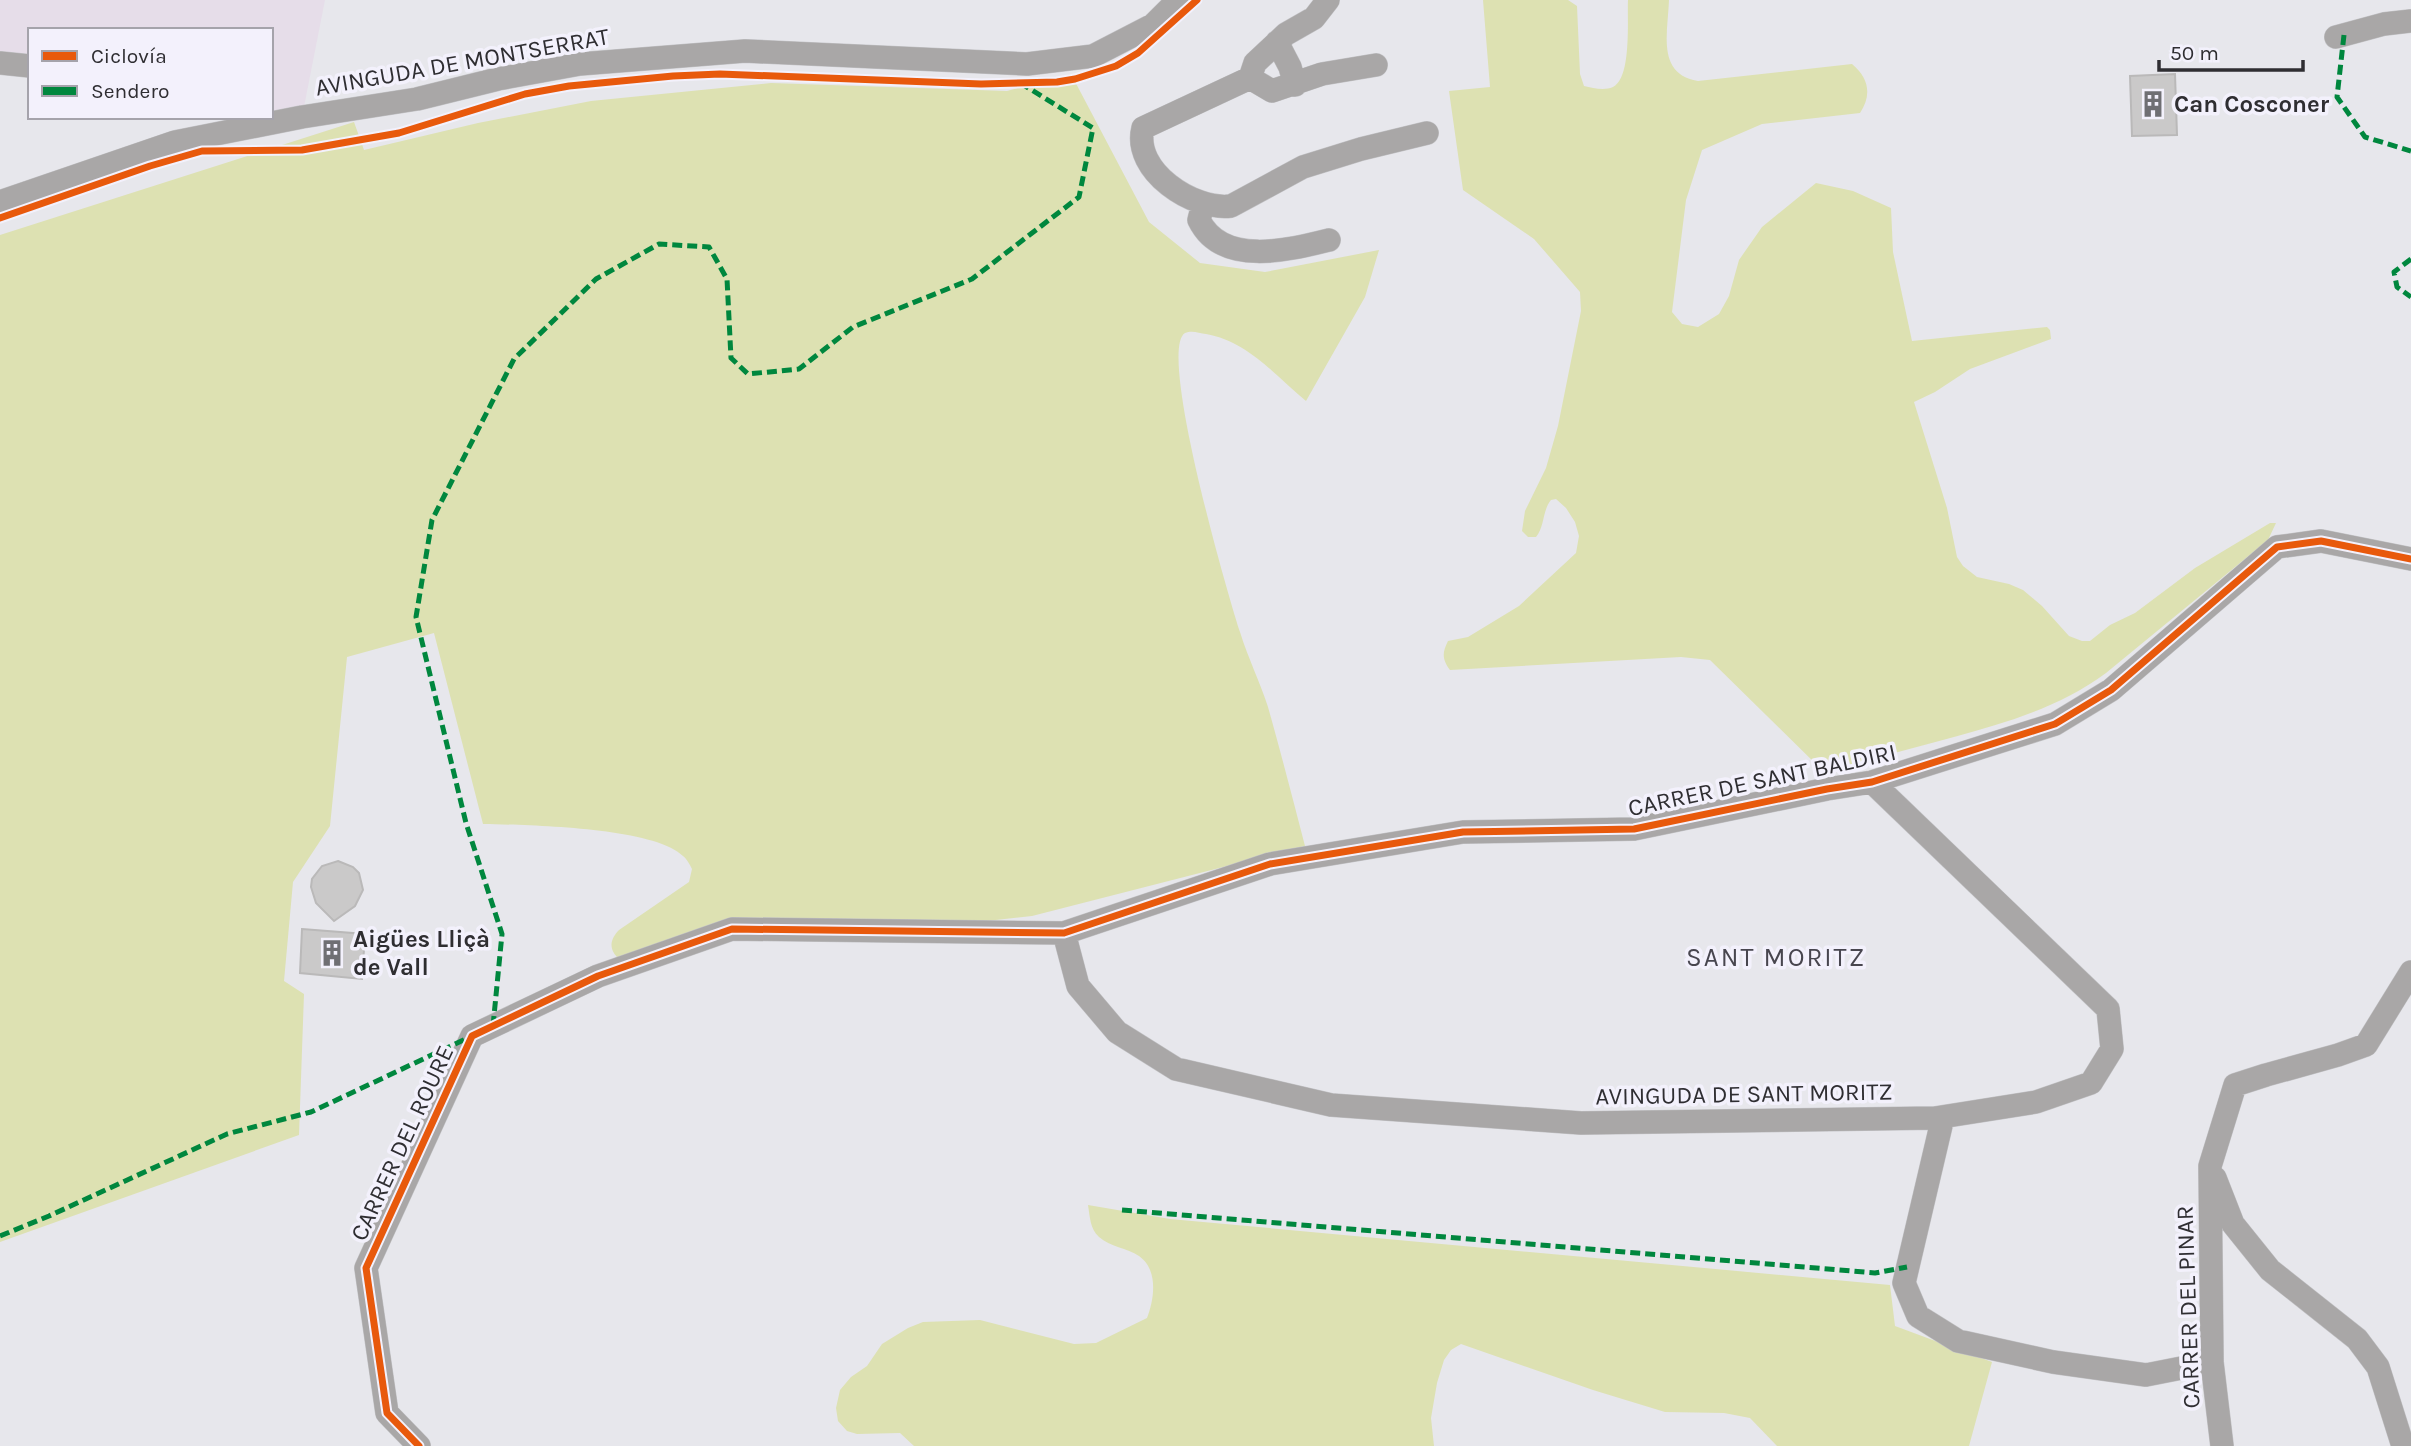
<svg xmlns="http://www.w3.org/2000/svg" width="2411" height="1446" font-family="Karla,sans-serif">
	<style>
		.industrial { fill: #e6dde9 }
		.green { fill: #dde1b2 }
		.building { fill: #cac9c9; stroke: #bab9b9; stroke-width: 2 }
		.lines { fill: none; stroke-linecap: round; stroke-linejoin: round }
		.minor-casing { stroke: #c3c3c6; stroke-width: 24 }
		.minor { stroke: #a9a7a7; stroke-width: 23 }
		.quiet { stroke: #00873e; stroke-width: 5; stroke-dasharray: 10 5; stroke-linecap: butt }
		.cycleway-casing { stroke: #f3f1fc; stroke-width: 11 }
		.cycleway { stroke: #e8590c; stroke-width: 7 }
		.labels { text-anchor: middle; stroke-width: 7; stroke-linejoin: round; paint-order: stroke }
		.street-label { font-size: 24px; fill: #2f2e32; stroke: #f3f1fc }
		.poi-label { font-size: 24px; font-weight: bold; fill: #2f2e32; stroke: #f3f1fc; text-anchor: start }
		.neighbourhood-label { font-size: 26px; letter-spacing: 2px; fill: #48464f; stroke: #f3f1fc }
	</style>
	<rect width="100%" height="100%" fill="#e7e7ec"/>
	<path class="industrial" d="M0 0H325L302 117 271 109V30H30V67L0 63Z"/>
	<path class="green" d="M1483 0H1568L1577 6 1580 74 1584 86C1593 88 1604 91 1613 87 1632 78 1627 19 1628 0H1669C1668 32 1656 74 1698 81L1852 64C1869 78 1872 95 1860 113L1762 124 1702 150 1686 200 1672 312 1682 324 1698 327 1719 314 1729 296 1739 260 1762 227 1816 183 1853 191 1891 208 1893 252 1912 341 2047 327 2050 330 2051 339 1970 369 1935 392 1914 402 1947 508 1957 557 1963 566 1977 577 2009 584 2023 590 2042 606 2069 636 2082 641H2090L2110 625 2135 613 2195 568 2270 523H2276L2268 540 2106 673C2060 707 2008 722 1954 737 1911 749 1867 760 1824 772L1710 660 1681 657 1450 670C1442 659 1442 653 1448 641L1468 637 1519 606 1576 553 1579 536 1575 522 1566 508 1556 499 1551 500C1542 511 1545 526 1536 537H1528L1522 531 1525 511 1546 468 1558 426 1581 311 1580 292 1534 239 1463 190 1449 91 1490 87Z
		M1071 74 1149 222 1200 263 1265 272 1379 250 1365 297 1306 401C1275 375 1247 341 1206 334 1199 333 1192 330 1185 333 1157 350 1228 596 1240 632 1248 658 1260 682 1268 707 1281 753 1293 800 1305 846L1032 916 960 924 729 918 626 957H617C608 948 611 938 619 930L689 882 692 869C690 865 687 859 683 856 653 827 526 825 483 824L434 633 347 657 330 826 293 882 284 981 304 994 299 1135 0 1242V235L354 122 364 150 478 123 591 101 771 83 1007 91Z
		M1088 1205 1170 1219 1890 1285 1895 1326 1992 1362 1969 1446H1777L1750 1418 1724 1413 1665 1412 1593 1390 1461 1344 1451 1350 1444 1360 1437 1383 1431 1418 1434 1446H914L900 1433 857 1434 847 1431 838 1421 836 1408 840 1390 851 1377 867 1366 882 1344 908 1328 923 1322 980 1320 1074 1344 1096 1343 1147 1318C1154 1300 1159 1270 1139 1256 1127 1248 1110 1247 1099 1237 1090 1229 1090 1217 1088 1205Z"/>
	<path class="building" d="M2175 74 2177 135 2132 136 2130 76Z
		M338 861 353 867 359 873 363 890 355 906 334 921 316 903 311 887 312 879 322 866Z
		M302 929 365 934 362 979 300 973Z"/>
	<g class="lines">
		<defs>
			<path id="minor" d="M1328 0 1314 18 1286 34 1255 63 1250 78 1143 128C1132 171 1194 211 1231 206L1303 167 1361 149 1427 133
				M2336 37 2384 24 2411 21
				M1277 42 1290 67 1295 85
				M0 63 30 66
				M1250 78 1272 91 1322 74 1376 65
				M0 202 175 142 302 117 417 99 498 79 580 64 745 51 1027 64 1093 56 1153 25 1178 0
				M1203 204 1199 220C1222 267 1289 250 1329 240
				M1064 933 1078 986 1117 1032 1176 1069 1331 1105 1581 1123 1935 1118 2036 1102 2091 1083 2112 1049 2108 1009 1872 782
				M1943 1117 1904 1283 1918 1316 1958 1341 2053 1362 2146 1375 2212 1362
				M2215 1178 2233 1224 2270 1270 2357 1339 2378 1367 2403 1446
				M419 1446 387 1413 366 1268 472 1036 598 976 732 929 1064 933 1270 864 1463 832 1634 829 1827 789 1872 782 2055 724 2111 690 2277 547 2321 541 2411 559
				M2222 1446 2212 1362 2210 1166 2235 1085 2266 1075 2338 1055 2366 1045 2411 972"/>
		</defs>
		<use href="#minor" class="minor-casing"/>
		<use href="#minor" class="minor"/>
		<path class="quiet" d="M2344 35 2337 97 2365 137 2411 151
			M2411 259 2394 272 2397 287 2411 297
			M493 1026 502 934 466 823 416 617 432 520 514 359 596 279 659 244 709 247 727 279 731 358 748 374 799 369 853 327 972 279 1079 197 1093 128 1022 84
			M1122 1210 1875 1273 1907 1267
			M0 1236 49 1216 227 1134 311 1112 472 1036"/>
		<defs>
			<path id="cycleway" d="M0 218 150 166 202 151 302 150 399 133 525 94 569 86 673 76 720 74 981 84 1057 82 1075 79 1116 66 1138 53 1197 0
				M419 1446 387 1413 366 1268 472 1036 598 976 732 929 1064 933 1270 864 1463 832 1634 829 1827 789 1872 782 2055 724 2111 690 2277 547 2321 541 2411 559"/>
		</defs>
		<use href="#cycleway" class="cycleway-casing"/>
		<use href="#cycleway" class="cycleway"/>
	</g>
	<defs>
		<symbol id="building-bare" viewBox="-9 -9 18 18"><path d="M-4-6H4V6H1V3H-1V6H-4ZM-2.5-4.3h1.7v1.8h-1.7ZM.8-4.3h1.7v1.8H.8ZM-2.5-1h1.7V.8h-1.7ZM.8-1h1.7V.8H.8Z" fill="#6f6f73" stroke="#f3f1fc" stroke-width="2.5" paint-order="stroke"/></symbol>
	</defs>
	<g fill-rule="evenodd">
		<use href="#building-bare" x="2134" y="85" width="38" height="38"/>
		<use href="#building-bare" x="313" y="934" width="38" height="38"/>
	</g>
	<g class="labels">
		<g class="street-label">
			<text transform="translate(462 62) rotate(-10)" y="8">AVINGUDA DE MONTSERRAT</text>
			<text transform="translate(1762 780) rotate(-12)" y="8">CARRER DE SANT BALDIRI</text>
			<text transform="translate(1744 1094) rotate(-1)" y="8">AVINGUDA DE SANT MORITZ</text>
			<text transform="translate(402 1143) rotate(-65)" y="8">CARRER DEL ROURE</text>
			<text transform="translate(2188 1307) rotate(-92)" y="8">CARRER DEL PINAR</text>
		</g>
		<g class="poi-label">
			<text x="2174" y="112">Can Cosconer</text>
			<text x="353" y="947">Aigües Lliçà<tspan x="353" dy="28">de Vall</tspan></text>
		</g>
		<g class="neighbourhood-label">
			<text x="1776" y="966">SANT MORITZ</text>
		</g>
	</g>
	<rect x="28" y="28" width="245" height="91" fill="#f3f1fc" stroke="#a5a3ab" stroke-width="2"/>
	<rect x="42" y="51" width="35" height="10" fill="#e8590c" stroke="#a5a3ab" stroke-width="2"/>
	<text x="91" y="63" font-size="21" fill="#2f2e32">Ciclovía</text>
	<rect x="42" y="86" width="35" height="10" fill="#00873e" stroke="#a5a3ab" stroke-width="2"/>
	<text x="91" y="98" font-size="21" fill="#2f2e32">Sendero</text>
	<path d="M2159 60v10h144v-10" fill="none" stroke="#2f2e32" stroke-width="3.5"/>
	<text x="2170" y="60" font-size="21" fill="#2f2e32" stroke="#f3f1fc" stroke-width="5" paint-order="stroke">50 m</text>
</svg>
